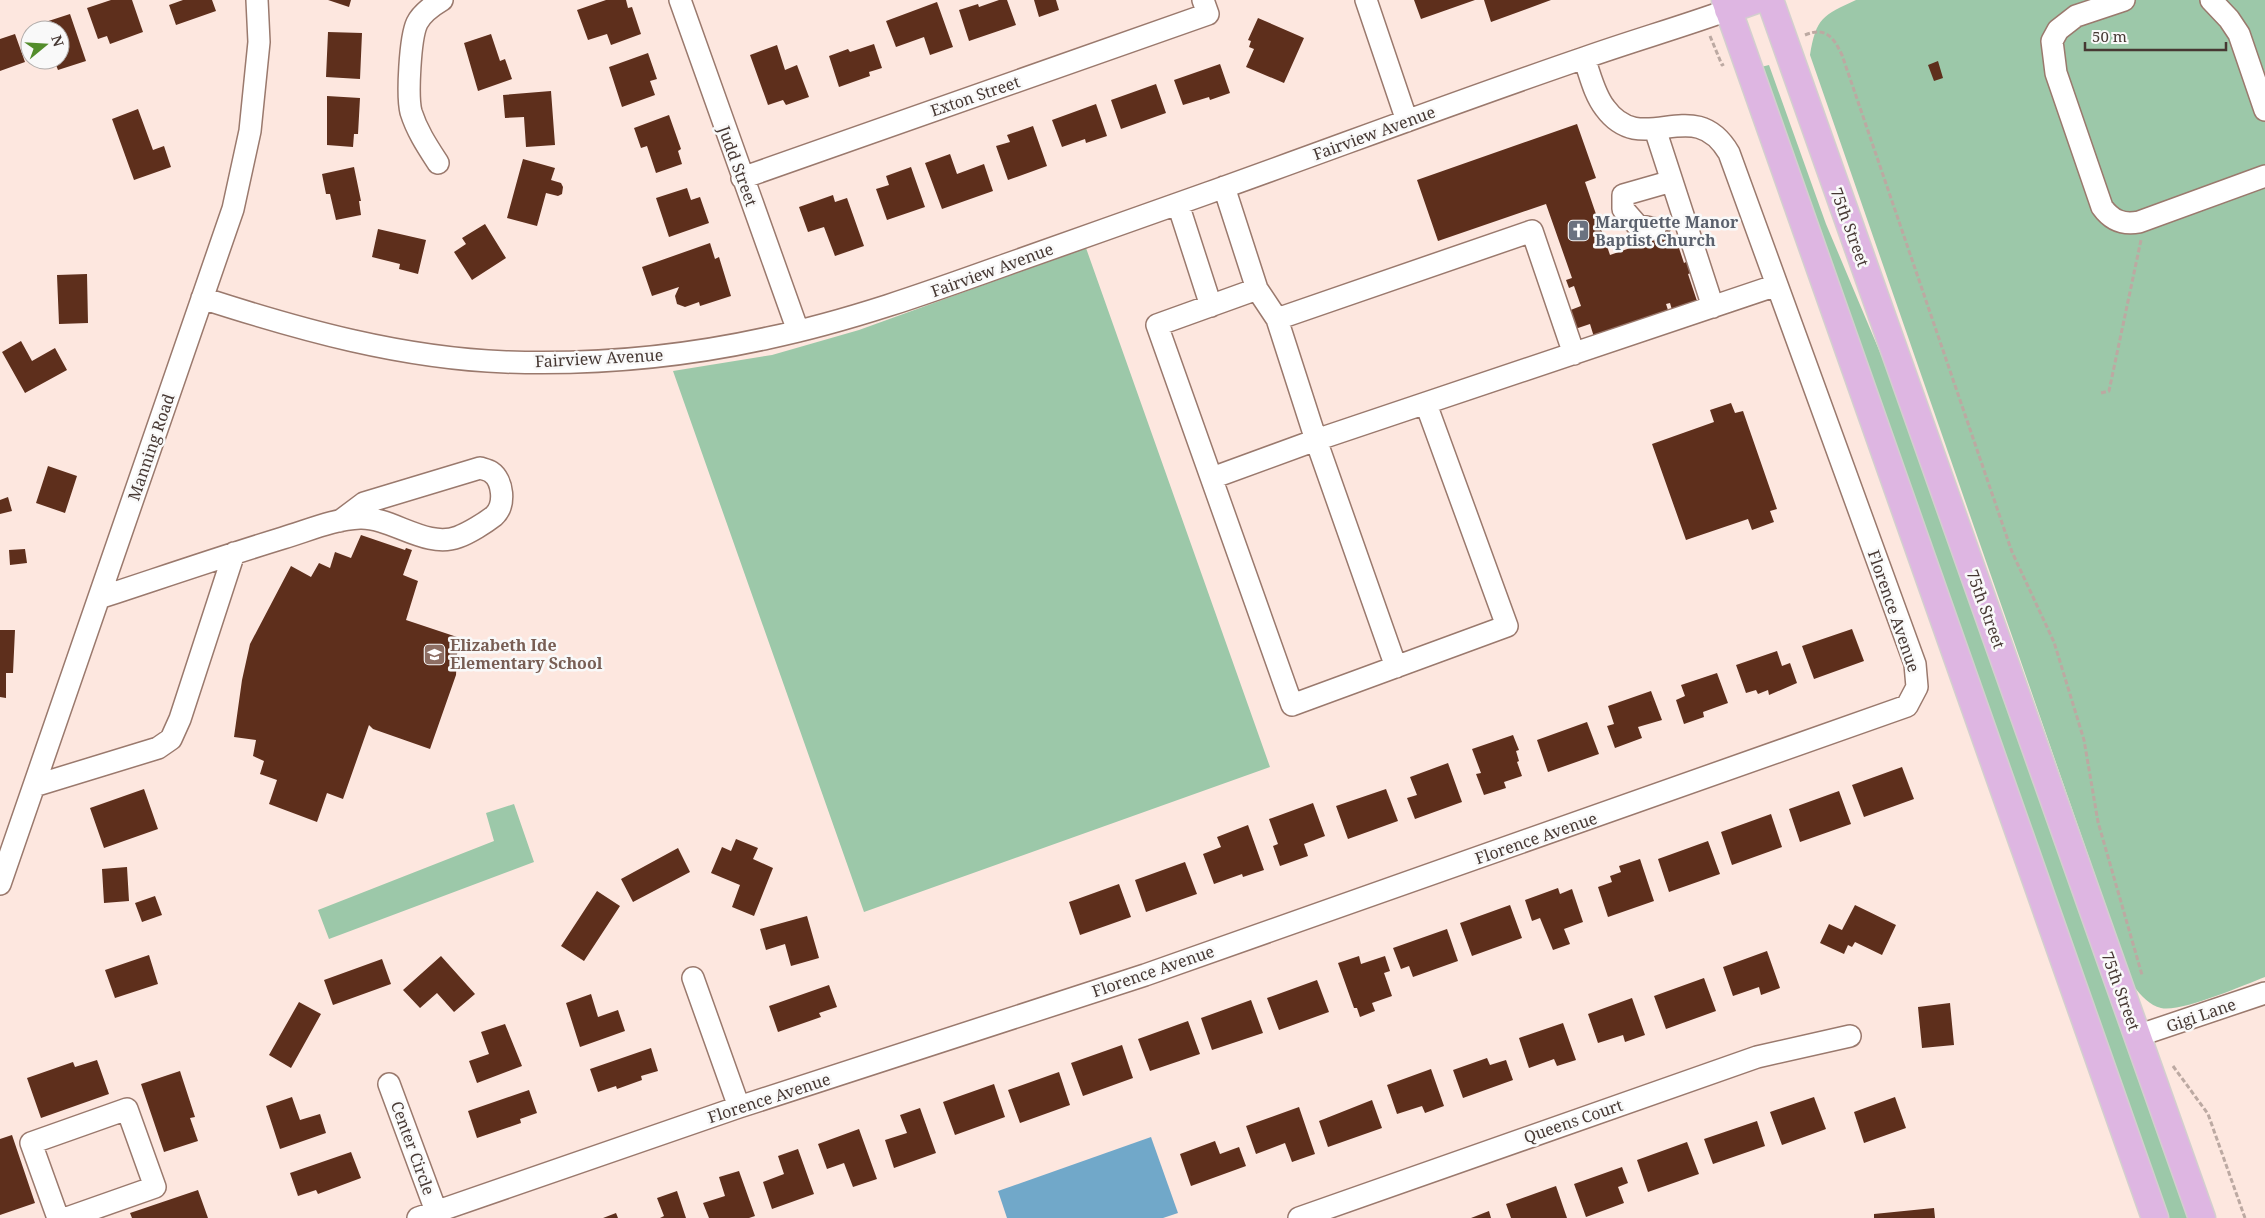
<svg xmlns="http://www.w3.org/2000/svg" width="2265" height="1218" font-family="'Noto Serif',serif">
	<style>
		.green { fill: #9cc8a9 }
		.water { fill: #71a8c9 }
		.building { fill: #5e2f1c }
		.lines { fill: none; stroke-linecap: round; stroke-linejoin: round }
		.minor-casing { stroke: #9a796d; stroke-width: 24 }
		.major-casing { stroke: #d3cfce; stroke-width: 29 }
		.path { stroke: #bca9a2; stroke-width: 3; stroke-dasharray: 5 2.5; stroke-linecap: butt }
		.minor { stroke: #fff; stroke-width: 21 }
		.major { stroke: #deb6e2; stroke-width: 26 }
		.labels { text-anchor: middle; stroke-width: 5; stroke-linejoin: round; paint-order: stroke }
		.street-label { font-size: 16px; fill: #463833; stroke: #f9f9f9 }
		.worship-label { font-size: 16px; font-weight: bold; fill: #5b616d; stroke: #f9f9f9; text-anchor: start }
		.education-label { font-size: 16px; font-weight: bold; fill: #785e54; stroke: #f9f9f9; text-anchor: start }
	</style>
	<rect width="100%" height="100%" fill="#fde7df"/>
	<path class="green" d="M1856 0H2265V977C2244 985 2180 1013 2161 1008 2150 1006 2141 995 2134 987L1810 55C1816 18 1823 15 1856 0Z
		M1769 65 1826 224 1895 388 2189 1218H2168L1761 67Z
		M1086 248 1270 767 864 912 673 371 772 355 859 330Z
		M514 804 534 862 329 939 318 910 494 841 486 813Z"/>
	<path class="water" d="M1151 1137 1178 1213 1163 1218H1007L998 1191Z"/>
	<path class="building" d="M111 0H132L143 32 110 44 107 36 98 39 87 8Z
		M183 0H212L216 11 176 25 169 5Z
		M328 0H351L349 7Z
		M606 0H626L628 8 632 7 641 34 611 45 607 34 588 40 577 10Z
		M999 0H1007L1016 25 969 41 959 10 978 4 979 7Z
		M1034 0H1056L1059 10 1039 17Z
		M1414 0H1475L1421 19Z
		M1484 0H1551L1491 22Z
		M937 2 953 47 930 55 924 37 896 47 886 21Z
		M70 14 86 61 58 70 54 60H60V30H34L33 26Z
		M1258 18 1304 38 1284 83 1246 67 1254 49 1249 47 1251 41 1248 40Z
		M328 32 362 33 360 79 326 77Z
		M15 34 25 62 0 71V39Z
		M491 34 500 61 505 59 512 79 478 91 464 43Z
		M874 44 882 68 869 72 870 76 839 87 829 56 848 49 850 52Z
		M777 45 785 70 797 65 809 97 786 105 783 100 768 105 750 55Z
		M648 53 657 79 650 81 655 95 622 107 609 67Z
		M1938 61 1943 78 1934 81 1928 65Z
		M1220 64 1230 93 1210 100 1209 97 1183 105 1174 80Z
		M1156 84 1166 113 1121 129 1111 100Z
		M551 91 555 145 526 147 524 117 505 118 503 95Z
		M327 96 360 98 358 134H354L353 147 327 145Z
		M1096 104 1107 136 1086 143 1085 139 1062 147 1052 120Z
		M138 109 153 150 164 146 171 167 134 180 112 119Z
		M669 115 681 149 678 151 682 164 656 173 647 146 641 148 634 128Z
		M1577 124 1596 178 1585 182 1610 255 1653 240 1657 219 1672 222 1668 243 1678 245 1684 263 1688 261 1691 273 1688 274 1697 301 1672 310 1670 303 1666 304 1669 313 1594 337 1590 324 1575 329 1568 311 1581 306 1574 286 1569 288 1566 280 1572 278 1546 204 1438 241 1417 180Z
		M1033 126 1047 166 1008 180 996 146 1010 142 1007 135Z
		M950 154 957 174 984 164 993 191 942 209 925 163Z
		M523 159 555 168 551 180 561 183 563 187 562 194 558 196 546 193 537 226 507 218Z
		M354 167 361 201H359L361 215 336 220 330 194H326L322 174Z
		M911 167 925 207 887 220 876 189 889 185 886 176Z
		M687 188 691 200 700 197 709 223 669 237 656 198Z
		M833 195 835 202 847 198 864 246 835 256 824 227 808 232 799 207Z
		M485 224 506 258 472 280 454 252 466 244 462 238Z
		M378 229 426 240 418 274 399 269 400 264 372 257Z
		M710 243 715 259 719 257 731 296 700 306 699 302 685 307 677 304 675 296 679 287 652 296 642 267Z
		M87 274 88 323 59 324 57 275Z
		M21 341 32 361 55 348 67 370 25 393 2 352Z
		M1731 403 1735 413 1743 411 1777 509 1770 511 1774 522 1752 530 1748 519 1686 540 1652 444 1714 422 1710 410Z
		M48 466 77 476 65 513 36 503Z
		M8 497 12 511 0 514V500Z
		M361 535 405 550 406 548 412 550 403 575 418 581 406 620 463 639 457 654 456 675 430 749 373 729 369 725 343 799 327 793 317 822 269 804 277 780 260 774 264 761 253 756 256 740 234 737 242 680 250 644 291 566 311 577 319 563 330 568 335 552 351 558Z
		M25 549 27 563 10 565 9 550Z
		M1852 629 1864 661 1814 679 1802 646Z
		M0 630H15L13 673H6V698L0 697Z
		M1777 651 1782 666 1790 663 1797 683 1769 695 1768 690 1758 694 1756 690 1746 693 1736 665Z
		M1717 673 1728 703 1703 712 1704 717 1684 724 1676 700 1685 696 1681 685Z
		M1651 691 1662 720 1638 727 1642 738 1615 748 1607 726 1614 724 1608 706Z
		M1587 722 1599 754 1548 772 1537 740Z
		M1513 735 1519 750 1516 751 1519 761 1517 762 1522 776 1504 782 1506 788 1484 795 1476 774 1481 773 1472 749Z
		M1448 763 1462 802 1415 819 1407 798 1417 795 1410 777Z
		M1902 767 1914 799 1864 817 1852 785Z
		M144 789 158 829 104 848 90 808Z
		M1386 789 1398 821 1348 839 1336 806Z
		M1839 791 1851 824 1800 842 1789 809Z
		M1313 803 1325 836 1304 844 1308 856 1280 866 1273 846 1278 844 1269 819Z
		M1771 814 1782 847 1732 865 1721 832Z
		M1248 825 1264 870 1243 877 1242 874 1214 884 1203 854 1221 847 1217 837Z
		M736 839 758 848 753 859 773 868 754 916 732 907 740 885 711 873 722 847 731 851Z
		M1708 841 1720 874 1669 892 1658 859Z
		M678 848 690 872 633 902 621 879Z
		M1640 859 1654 901 1608 917 1598 887 1612 882 1610 876 1621 872 1619 866Z
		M1185 862 1197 894 1146 912 1135 880Z
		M127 867 129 901 104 903 102 869Z
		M1119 884 1131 917 1080 935 1069 902Z
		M1558 888 1560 894 1572 889 1583 922 1564 929 1570 944 1553 950 1540 918 1532 921 1525 900Z
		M597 891 620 906 584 961 561 946Z
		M155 896 162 915 142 922 135 903Z
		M1510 905 1522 938 1472 956 1460 923Z
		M1855 905 1896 925 1882 955 1855 942 1852 947 1848 945 1844 954 1820 943 1829 924 1842 930Z
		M807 916 819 958 791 966 785 944 766 950 760 929Z
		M1447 929 1458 961 1413 977 1409 966 1401 969 1393 948Z
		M1767 951 1780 988 1761 995 1759 987 1733 996 1723 967Z
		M149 955 158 984 115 998 105 970Z
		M441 956 475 994 454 1012 437 993 420 1008 403 990Z
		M1359 956 1361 964 1385 956 1390 971 1384 973 1392 996 1372 1003 1375 1011 1360 1017 1357 1008H1354L1338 963Z
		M382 959 391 984 333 1005 324 980Z
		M1704 978 1716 1011 1666 1029 1654 996Z
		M1317 980 1329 1012 1279 1030 1267 998Z
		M829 985 837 1007 819 1013 821 1017 778 1032 769 1006Z
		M591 994 598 1017 618 1010 625 1031 580 1047 566 1003Z
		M1632 998 1645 1035 1625 1042 1623 1035 1598 1043 1588 1014Z
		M1251 1000 1263 1033 1212 1050 1201 1018Z
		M299 1002 321 1014 291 1068 269 1055Z
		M1950 1003 1954 1045 1922 1048 1918 1007Z
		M1188 1021 1200 1054 1150 1071 1138 1039Z
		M1563 1023 1576 1060 1557 1066 1554 1059 1529 1068 1519 1038Z
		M505 1024 522 1066 477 1083 469 1061 489 1054 481 1032Z
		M1122 1045 1133 1078 1083 1096 1071 1063Z
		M651 1048 658 1071 641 1076 642 1080 617 1089 616 1086 598 1092 590 1069Z
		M1487 1058 1490 1065 1506 1060 1513 1080 1463 1098 1453 1070Z
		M97 1060 109 1094 41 1118 27 1078 73 1062 75 1067Z
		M1431 1069 1444 1106 1425 1113 1422 1106 1397 1114 1387 1085Z
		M180 1071 195 1117 190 1118 198 1141 164 1152 141 1084Z
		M1059 1072 1070 1105 1020 1123 1008 1090Z
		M994 1084 1005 1117 955 1135 943 1102Z
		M529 1090 537 1113 520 1119 521 1123 477 1138 468 1111Z
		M292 1097 300 1120 320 1114 326 1133 280 1149 266 1106Z
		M1814 1097 1826 1129 1782 1145 1770 1112Z
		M1895 1097 1906 1128 1864 1143 1854 1112Z
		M1372 1100 1382 1128 1328 1147 1319 1121Z
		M1299 1107 1315 1154 1292 1162 1285 1143 1256 1154 1246 1126Z
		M920 1108 936 1153 894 1168 885 1140 907 1133 900 1115Z
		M1757 1121 1765 1146 1713 1164 1704 1139Z
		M859 1129 877 1179 853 1187 844 1163 827 1169 818 1144Z
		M12 1135 35 1203 0 1215V1139Z
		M1215 1141 1220 1154 1239 1147 1246 1166 1191 1186 1180 1154Z
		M1687 1142 1699 1174 1648 1192 1637 1160Z
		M798 1149 814 1194 772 1209 763 1182 784 1174 778 1156Z
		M351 1152 361 1178 318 1194 316 1190 298 1196 290 1173Z
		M1622 1167 1628 1183 1618 1187 1624 1203 1586 1217 1574 1184Z
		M739 1171 755 1216 749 1218H709L703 1203 725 1196 719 1177Z
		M1556 1186 1567 1218H1511L1506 1204Z
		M198 1190 208 1218H132L130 1213Z
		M677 1191 686 1218H660L664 1216 657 1198Z
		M1934 1208 1935 1218H1874V1214Z
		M1489 1211 1491 1218H1471Z
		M616 1213 618 1218H603Z"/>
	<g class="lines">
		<defs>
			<path id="minor" d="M680 0 798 331
				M1366 0 1407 121
				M2124 0 2076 16 2058 30 2052 41 2056 73 2102 207C2112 221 2123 225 2139 222L2265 176
				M2211 0 2229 19 2239 34 2265 110
				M1655 129 1713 307
				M438 163C427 146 417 131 411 112 407 96 410 38 417 23 422 13 432 6 442 0
				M742 178 1208 14 1203 0
				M1224 187 1257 289 1277 319 1316 440 1396 667
				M1178 204 1211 306
				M1655 229 1637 225 1623 209V195L1672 181
				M1257 289 1157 325 1292 705 1507 626 1426 404
				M202 298C301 330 401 358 506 362 594 365 682 357 768 338 849 321 927 293 1005 265 1073 241 1140 217 1208 193 1334 148 1458 101 1584 58 1632 41 1681 27 1728 10
				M1277 319 1532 231 1574 354
				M1212 478 1316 440 1777 285
				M99 598C160 578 221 557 283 538 307 531 334 519 360 518 392 517 426 549 458 537 469 533 485 523 494 516 506 505 503 480 491 472 488 470 483 469 480 468L364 503 340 521
				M34 786 158 748 171 739 180 719 234 553
				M0 884 233 209 250 131 259 42 257 0
				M693 978 739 1107
				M2137 1036 2265 993
				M389 1084 436 1211
				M58 1218 31 1143 127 1109 155 1187 67 1218
				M418 1218 739 1107 1145 975 1907 706 1917 687 1915 664 1729 153C1693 92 1643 160 1605 108 1594 94 1590 74 1584 58
				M1299 1218 1757 1057 1850 1036"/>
			<path id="major" d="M1725 0 2155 1218
				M1770 0 2202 1218
				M1728 10 1756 0"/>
		</defs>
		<use href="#minor" class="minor-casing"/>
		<use href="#major" class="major-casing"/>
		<path class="path" d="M1805 35C1826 26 1834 38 1842 55L2012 552 2054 642 2084 740 2098 822 2142 975
			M1710 36 1722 65 1724 64
			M2101 393 2109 391 2141 240
			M2173 1066 2208 1114 2245 1218"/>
		<use href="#minor" class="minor"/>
		<use href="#major" class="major"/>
	</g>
	<defs>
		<symbol id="church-square" viewBox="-11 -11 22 22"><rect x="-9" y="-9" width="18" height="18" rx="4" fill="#6b7280" stroke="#f9f9f9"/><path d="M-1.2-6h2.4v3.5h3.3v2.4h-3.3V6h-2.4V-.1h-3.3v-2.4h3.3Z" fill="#fff"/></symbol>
		<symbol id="school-square" viewBox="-11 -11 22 22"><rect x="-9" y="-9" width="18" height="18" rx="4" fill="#8d6e63" stroke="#f9f9f9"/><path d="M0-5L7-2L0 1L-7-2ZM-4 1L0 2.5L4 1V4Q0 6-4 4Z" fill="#fff"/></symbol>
	</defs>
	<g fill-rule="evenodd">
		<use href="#church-square" x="1566" y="218" width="25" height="25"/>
		<use href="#school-square" x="422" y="642" width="25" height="25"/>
	</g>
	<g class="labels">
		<g class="street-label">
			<text transform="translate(975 96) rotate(-19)" y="6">Exton Street</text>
			<text transform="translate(1374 133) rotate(-20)" y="6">Fairview Avenue</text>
			<text transform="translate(738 166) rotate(70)" y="6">Judd Street</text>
			<text transform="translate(1850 227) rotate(70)" y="6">75th Street</text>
			<text transform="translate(992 270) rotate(-20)" y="6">Fairview Avenue</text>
			<text transform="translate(599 358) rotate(-3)" y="6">Fairview Avenue</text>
			<text transform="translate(151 447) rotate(-71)" y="6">Manning Road</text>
			<text transform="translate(1986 609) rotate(70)" y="6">75th Street</text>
			<text transform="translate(1894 611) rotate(71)" y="6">Florence Avenue</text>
			<text transform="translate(1536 838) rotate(-19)" y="6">Florence Avenue</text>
			<text transform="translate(1153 971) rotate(-19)" y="6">Florence Avenue</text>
			<text transform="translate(2121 991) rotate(70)" y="6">75th Street</text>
			<text transform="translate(2201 1015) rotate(-19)" y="6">Gigi Lane</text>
			<text transform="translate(769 1098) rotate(-18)" y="6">Florence Avenue</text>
			<text transform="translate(1573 1121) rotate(-19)" y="6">Queens Court</text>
			<text transform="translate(413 1148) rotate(70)" y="6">Center Circle</text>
		</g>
		<g class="worship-label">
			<text x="1595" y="228">Marquette Manor<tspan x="1595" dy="18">Baptist Church</tspan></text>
		</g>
		<g class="education-label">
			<text x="450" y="651">Elizabeth Ide<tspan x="450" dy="18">Elementary School</tspan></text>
		</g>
	</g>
	<g transform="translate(45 45) rotate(72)"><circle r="24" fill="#f9f9f9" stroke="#b1acaa"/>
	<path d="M0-4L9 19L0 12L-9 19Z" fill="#538d2b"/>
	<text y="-8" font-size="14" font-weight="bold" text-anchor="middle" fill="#463833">N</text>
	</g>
	<path d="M2085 42v8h141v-8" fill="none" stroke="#463833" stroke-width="2.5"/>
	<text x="2092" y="42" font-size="15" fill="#463833" stroke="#f9f9f9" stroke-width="4" paint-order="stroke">50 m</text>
</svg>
